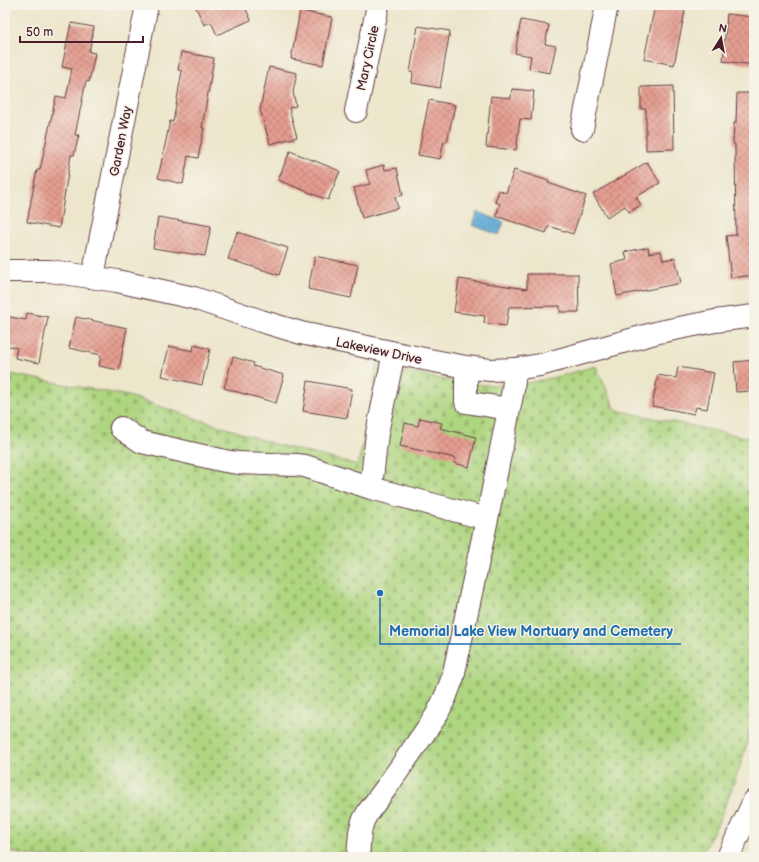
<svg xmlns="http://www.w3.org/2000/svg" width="759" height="862" font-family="'Balsamiq Sans',sans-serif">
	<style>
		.cemetery { fill: url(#cemetery-stones); stroke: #7c7a56 }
		.water { fill: #59a4d1; stroke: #52627e }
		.building { fill: url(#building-cross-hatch) }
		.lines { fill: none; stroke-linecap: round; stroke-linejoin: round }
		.minor-casing { stroke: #623d43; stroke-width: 24 }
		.major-casing { stroke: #623d43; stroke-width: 24 }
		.minor { stroke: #fff; stroke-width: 22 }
		.major { stroke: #fff; stroke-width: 22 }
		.labels { text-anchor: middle; stroke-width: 3; stroke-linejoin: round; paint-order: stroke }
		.street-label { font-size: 13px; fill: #4a1f2b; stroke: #f7f3e8 }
		.leader { fill: none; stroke: #1f6fb2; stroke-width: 1.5 }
		.callout-dot { fill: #1f6fb2; stroke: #f7f3e8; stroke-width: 1.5 }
		.callout-label { font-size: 14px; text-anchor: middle; font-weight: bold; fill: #1f6fb2; stroke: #f7f3e8; stroke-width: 3; stroke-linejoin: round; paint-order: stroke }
	</style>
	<defs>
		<pattern id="cemetery-stones" width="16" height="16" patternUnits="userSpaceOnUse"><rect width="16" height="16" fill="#aed580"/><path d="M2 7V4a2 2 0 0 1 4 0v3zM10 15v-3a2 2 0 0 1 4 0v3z" fill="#97b66f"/></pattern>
		<pattern id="building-cross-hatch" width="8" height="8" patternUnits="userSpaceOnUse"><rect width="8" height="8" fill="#e59e91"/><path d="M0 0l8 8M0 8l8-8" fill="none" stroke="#bc8077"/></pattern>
	</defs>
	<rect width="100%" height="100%" fill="#f7f3e8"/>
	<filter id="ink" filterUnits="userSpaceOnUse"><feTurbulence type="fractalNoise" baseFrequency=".025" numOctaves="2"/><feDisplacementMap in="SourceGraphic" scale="8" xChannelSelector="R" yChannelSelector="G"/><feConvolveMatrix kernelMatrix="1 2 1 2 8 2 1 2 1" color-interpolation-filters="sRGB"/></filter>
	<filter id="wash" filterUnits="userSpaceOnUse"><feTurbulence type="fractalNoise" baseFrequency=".012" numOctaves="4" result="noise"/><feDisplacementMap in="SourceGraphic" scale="16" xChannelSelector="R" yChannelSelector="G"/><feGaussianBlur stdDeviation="0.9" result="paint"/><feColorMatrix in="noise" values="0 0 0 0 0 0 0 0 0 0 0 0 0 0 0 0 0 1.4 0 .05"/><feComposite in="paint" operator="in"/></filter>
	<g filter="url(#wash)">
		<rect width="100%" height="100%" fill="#ece6cb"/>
		<path class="cemetery" d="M377 364C417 373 459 386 500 385 534 385 565 374 596 366L616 410 754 439V720L740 767 719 821 700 857H38L5 851V373L128 396 278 445 358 465 369 414Z"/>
		<path class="water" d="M477 212 504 222 499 235 472 225Z"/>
		<g id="blocks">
			<path class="building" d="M195 5H244L251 20 217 35 211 22 204 25Z
				M655 5 685 11 674 65 644 59Z
				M300 11 332 17 323 65 291 59Z
				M727 14 754 17V65L723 61Z
				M521 20 549 25 545 44 556 46 550 73 529 69 531 56 515 53Z
				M71 23 94 27 89 52 95 53 89 82 86 81 75 135H79L74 155H71L59 228 27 222 37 170H40L56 96 66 98 72 69 62 67Z
				M418 26 450 31 440 88 412 83 413 73 410 72Z
				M181 52 214 58 202 128H204L198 158 188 156 183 184 158 178 170 121 173 122 182 71 178 70Z
				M269 67 297 73 293 92 296 106 289 108 297 137 270 144 260 109Z
				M673 86 674 149 646 150V109H641V87Z
				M512 89 534 91 531 120 520 119 516 150 486 147 491 96 511 98Z
				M737 93H754V275L731 278 726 236 736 235 735 144H733L734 123H736Z
				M429 100 455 105 447 142 444 141 440 159 418 155Z
				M290 151 340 171 328 200 278 180Z
				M647 162 660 183 636 197 641 205 629 212 625 206 607 217 593 194Z
				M384 165 385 170 397 168 403 195 395 197 398 208 362 218 354 188 370 184 366 170Z
				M514 170 549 181 548 183 586 196 573 234 549 226 546 233 496 216 500 204 495 202 499 190 506 193Z
				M158 217 211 226 205 256 153 248Z
				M237 232 288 248 279 275 228 259Z
				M648 247 649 253 661 251 663 260 675 258 681 283 617 296 611 264 627 260 625 252Z
				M315 256 358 265 351 298 308 289Z
				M527 274H578L579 312H560V306L509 307 506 326 484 323 485 316 454 312 459 279 527 289Z
				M27 313 48 317 39 363 15 358 17 348 5 345V316L26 320Z
				M76 317 127 328 119 370 99 366 101 355 69 348Z
				M194 345 210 349 202 385 162 376 169 346 193 351Z
				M233 357 254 363 253 366 284 375 276 403 224 388Z
				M754 360V391L736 392 734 362Z
				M678 367 714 373 707 409 696 407 694 414 652 406 658 375 676 378Z
				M308 381 352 389 347 418 303 411Z
				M420 418 442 423 440 428 476 437 469 467 454 463 455 458 400 446 405 423 418 426Z"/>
		</g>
	</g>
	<g filter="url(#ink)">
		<use href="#blocks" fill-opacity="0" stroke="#623d43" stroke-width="1"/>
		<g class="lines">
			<defs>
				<path id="minor" d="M356 111 378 5
					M582 129 607 5
					M5 271H50L117 281 194 298 261 321 301 333 424 359 466 367 490 370 515 369 540 365 659 332 715 321 754 316
					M93 276 147 5
					M466 367V402L509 409
					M121 428 142 442 225 461 238 463 297 465 305 466 371 488 487 519
					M371 488 377 433 394 353
					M358 857 360 832 363 821 368 812 386 788 436 716 445 698 453 677 487 519 513 390 515 369"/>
				<path id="major" d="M728 857 754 801"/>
			</defs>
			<use href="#minor" class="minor-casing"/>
			<use href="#major" class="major-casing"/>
			<use href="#minor" class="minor"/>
			<use href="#major" class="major"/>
		</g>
	</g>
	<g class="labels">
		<g class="street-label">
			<text transform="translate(367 58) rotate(-78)" y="5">Mary Circle</text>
			<text transform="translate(120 141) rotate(-79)" y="5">Garden Way</text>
			<text transform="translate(379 350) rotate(12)" y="5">Lakeview Drive</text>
		</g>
	</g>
	<path class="leader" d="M380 593L380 644H681"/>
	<circle class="callout-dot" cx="380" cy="593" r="4"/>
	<g class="callout-label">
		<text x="531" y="636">Memorial Lake View Mortuary and Cemetery</text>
	</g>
	<rect width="759" height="862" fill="none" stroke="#f7f3e8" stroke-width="20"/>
	<g transform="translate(721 38) rotate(11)" stroke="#f7f3e8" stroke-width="3" paint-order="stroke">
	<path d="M0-3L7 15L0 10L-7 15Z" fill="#4a1f2b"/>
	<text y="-6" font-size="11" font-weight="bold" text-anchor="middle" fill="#4a1f2b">N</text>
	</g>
	<path d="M20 36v6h123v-6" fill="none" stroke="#4a1f2b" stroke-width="2"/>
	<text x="26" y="36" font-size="12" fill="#4a1f2b" stroke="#f7f3e8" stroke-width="3" paint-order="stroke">50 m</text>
</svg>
